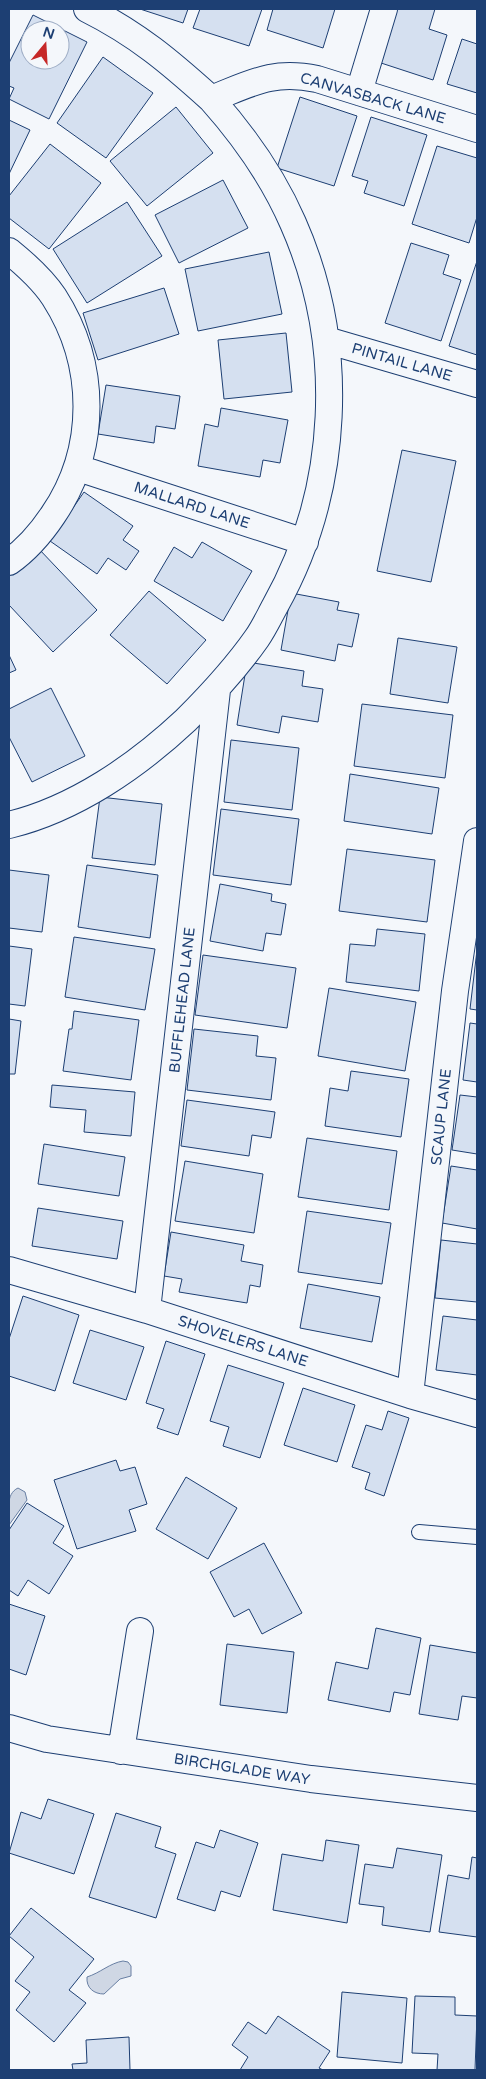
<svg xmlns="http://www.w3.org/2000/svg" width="486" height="2079" font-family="'Varela Round',sans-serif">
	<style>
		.water { fill: #cfd7e4; stroke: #687fa3 }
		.building { fill: #d5e0f0; stroke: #1d3f73; fill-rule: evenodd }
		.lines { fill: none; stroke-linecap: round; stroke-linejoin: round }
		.lane-casing { stroke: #1d3f73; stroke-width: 16 }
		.street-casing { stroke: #1d3f73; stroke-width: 28 }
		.lane { stroke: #f4f7fb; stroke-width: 14 }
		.street { stroke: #f4f7fb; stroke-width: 26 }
		.labels { text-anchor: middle; stroke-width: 4; stroke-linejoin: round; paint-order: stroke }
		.street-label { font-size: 15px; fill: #1d3f73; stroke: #f4f7fb }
	</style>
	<rect width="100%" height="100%" fill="#f4f7fb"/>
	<path class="water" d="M18 1488 25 1492 27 1500 9 1525C9 1513 5 1494 18 1488Z
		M123 1961 128 1962 131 1966V1976L120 1979 104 1994C94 1994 86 1988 87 1977 100 1973 110 1963 123 1961Z"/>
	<path class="building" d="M140 9H188L183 23Z
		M200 9H262L249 46 193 28Z
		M273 9H335L323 48 267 30Z
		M395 9H435L429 29 447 35 433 80 378 62Z
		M33 15 87 42 49 119 9 99 14 88 9 86V63ZM30 30H60V60H30Z
		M462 39 477 44V93L447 84Z
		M103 57 153 93 106 158 57 123Z
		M300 97 357 116 334 186 277 168Z
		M176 107 213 153 147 206 110 161Z
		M371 117 427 135 404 206 364 193 368 181 352 176Z
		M9 120 30 130 9 174Z
		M50 144 101 183 49 249 9 218V196Z
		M437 146 477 158V217L469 243 412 224Z
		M223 180 248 228 179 263 155 215Z
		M127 202 162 256 87 303 53 249Z
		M411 243 449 255 443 274 461 280 441 341 385 323Z
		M269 252 282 314 198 331 185 269Z
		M477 261V355L449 346Z
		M164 288 179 334 98 360 83 313Z
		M286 333 292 392 224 399 218 340Z
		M106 385 180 396 175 429 156 426 154 443 98 434Z
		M221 408 288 420 280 463 263 460 260 477 198 466 205 424 218 427Z
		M402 450 456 461 431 582 377 571Z
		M84 492 133 526 123 540 139 551 126 570 108 558 97 574 50 541Z
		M202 542 252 571 223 621 154 581 174 547 192 558Z
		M38 548 97 610 53 652 9 605V575Z
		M149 591 206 640 167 684 110 635Z
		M291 593 339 602 337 610 359 614 352 647 338 644 335 661 281 650Z
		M398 638 457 647 448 703 390 694Z
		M9 655 16 670 9 673Z
		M247 662 304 671 302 686 323 689 318 722 282 716 279 733 237 725Z
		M51 688 85 756 32 782 9 737V709Z
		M362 704 453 715 445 778 354 766Z
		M231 740 299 748 292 810 224 802Z
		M350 774 439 788 432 834 344 821Z
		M100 797 162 804 155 865 92 858Z
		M221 809 299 819 291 885 213 875Z
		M347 849 435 860 427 922 339 911Z
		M87 865 158 875 150 938 78 927Z
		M9 870 49 875 42 932 9 928Z
		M220 884 272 894 271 901 286 904 281 935 266 933 263 951 210 941Z
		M377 929 425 934 419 991 346 982 350 944 375 946Z
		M74 937 155 949 145 1010 65 997Z
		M9 946 32 949 25 1006 9 1004Z
		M477 950V1010L470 1009Z
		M203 955 296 968 287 1028 195 1015Z
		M329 988 416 1002 405 1071 318 1056Z
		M74 1011 139 1020 131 1080 63 1071 69 1029H72Z
		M9 1019 21 1021 15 1074H9Z
		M470 1023 477 1024V1082L463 1080Z
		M194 1029 258 1036 256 1056 276 1058 271 1100 187 1090Z
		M351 1071 409 1079 401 1137 325 1126 330 1088 348 1091Z
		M52 1085 135 1092 131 1136 84 1132 86 1110 50 1107Z
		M460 1095 477 1097V1154L452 1150Z
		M187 1100 275 1112 271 1138 252 1135 249 1156 181 1146Z
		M307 1138 397 1151 389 1210 298 1197Z
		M44 1144 125 1157 119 1196 38 1184Z
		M185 1161 263 1174 254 1233 175 1221Z
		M451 1166 477 1170V1229L442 1223Z
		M38 1208 123 1221 117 1259 32 1246Z
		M307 1211 391 1223 382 1284 298 1272Z
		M171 1232 244 1245 241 1261 263 1265 260 1287 250 1285 247 1303 179 1292 182 1279 164 1276Z
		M441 1240 477 1244V1302L435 1298Z
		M308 1284 380 1297 372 1342 300 1328Z
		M23 1296 79 1315 55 1391 9 1376V1339Z
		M443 1316 477 1320V1375L436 1370Z
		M90 1330 144 1347 126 1400 73 1383Z
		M166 1341 205 1354 178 1435 157 1428 164 1409 146 1403Z
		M228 1365 284 1383 260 1458 223 1446 229 1427 210 1421Z
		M303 1388 355 1405 337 1462 284 1445Z
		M388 1411 409 1418 384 1496 365 1489 370 1473 352 1467 366 1425 382 1430Z
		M116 1460 120 1471 135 1467 147 1504 129 1510 136 1531 77 1549 54 1480Z
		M186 1477 237 1508 208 1559 156 1529Z
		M27 1503 64 1526 53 1543 73 1556 49 1594 28 1580 18 1596 9 1590V1530Z
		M264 1543 302 1613 262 1634 249 1609 234 1617 210 1572Z
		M9 1604 45 1616 26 1675 9 1669Z
		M376 1628 421 1638 410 1695 394 1692 390 1712 328 1700 336 1662 368 1669Z
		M227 1644 294 1652 287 1713 220 1705Z
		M430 1645 477 1653V1698L462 1696 458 1720 419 1714Z
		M48 1799 94 1814 74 1874 9 1853 21 1812 41 1819Z
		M116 1813 161 1827 155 1847 176 1854 156 1918 89 1897Z
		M220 1830 258 1843 240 1897 221 1891 215 1911 177 1899 196 1842 214 1848Z
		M326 1840 359 1845 347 1923 273 1910 282 1854 323 1861Z
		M397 1848 442 1855 430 1932 382 1925 384 1907 359 1904 365 1864 393 1868Z
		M472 1857 477 1858V1937L439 1932 448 1875 469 1879Z
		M31 1908 94 1959 69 1990 86 2003 54 2042 16 2010 30 1992 15 1981 34 1957 9 1936Z
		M342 1992 407 1998 402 2063 337 2057Z
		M415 1996 455 1997V2015L477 2016 475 2070H437L438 2054 412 2053Z
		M278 2016 330 2051 319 2068 323 2070H240L248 2057 232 2045 248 2022 266 2034Z
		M129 2037 130 2070H73L72 2064 87 2063 86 2040Z"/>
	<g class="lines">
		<defs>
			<path id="lane" d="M419 1532 477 1537"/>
			<path id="street" d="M87 9C137 34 170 62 211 99 252 83 272 70 317 79L477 129
				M359 92 384 9
				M9 251C25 264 42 279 54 297 97 364 98 449 53 515 41 533 26 550 9 562
				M326 340 477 384
				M78 468 305 542
				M9 825C75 809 137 766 186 720 212 694 236 668 257 638 264 628 269 617 275 606 340 490 347 345 293 223 273 177 244 136 211 99
				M9 1270 147 1310 410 1395 477 1414
				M147 1310 217 690
				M410 1395 455 991 477 841
				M9 1728 47 1739 311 1779 477 1798
				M121 1751 140 1631"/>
		</defs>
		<use href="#lane" class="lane-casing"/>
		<use href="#street" class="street-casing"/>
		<use href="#lane" class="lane"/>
		<use href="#street" class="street"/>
	</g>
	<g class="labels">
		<g class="street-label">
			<text transform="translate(373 98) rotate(16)" y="5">CANVASBACK LANE</text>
			<text transform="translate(402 362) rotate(16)" y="5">PINTAIL LANE</text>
			<text transform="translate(192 505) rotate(18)" y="5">MALLARD LANE</text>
			<text transform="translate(182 1000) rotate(-84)" y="5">BUFFLEHEAD LANE</text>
			<text transform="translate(441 1117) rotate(-84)" y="5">SCAUP LANE</text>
			<text transform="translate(243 1341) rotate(18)" y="5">SHOVELERS LANE</text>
			<text transform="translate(242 1769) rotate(9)" y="5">BIRCHGLADE WAY</text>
		</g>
	</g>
	<rect width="486" height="2079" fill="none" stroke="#1d3f73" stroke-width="20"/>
	<g transform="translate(45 45) rotate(18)"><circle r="24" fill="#f4f7fb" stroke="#9eadc5"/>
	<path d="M0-4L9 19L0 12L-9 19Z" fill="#c62828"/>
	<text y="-8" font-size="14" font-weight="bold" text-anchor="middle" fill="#1d3f73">N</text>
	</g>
</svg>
